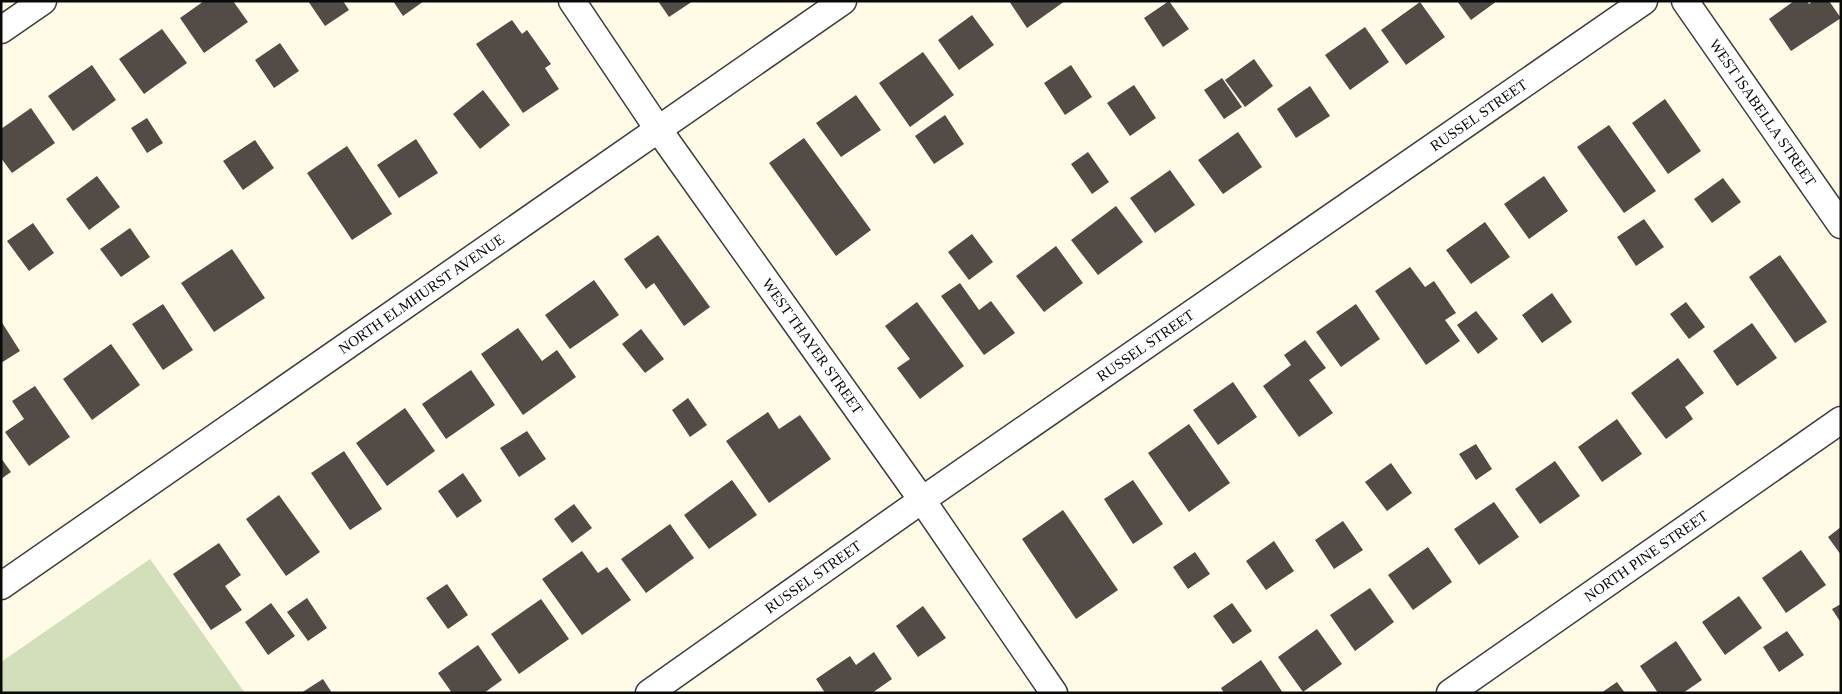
<svg xmlns="http://www.w3.org/2000/svg" width="1842" height="694" font-family="Georgia,serif">
	<style>
		.cemetery { fill: #d2dfba }
		.building { fill: #534b46 }
		.lines { fill: none; stroke-linecap: round; stroke-linejoin: round }
		.minor-casing { stroke: #3d3d3d; stroke-width: 29 }
		.minor { stroke: #fff; stroke-width: 26 }
		.labels { text-anchor: middle; stroke-width: 5; stroke-linejoin: round; paint-order: stroke }
		.street-label { font-size: 15px; fill: #0a0a0a; stroke: #fff }
	</style>
	<rect width="100%" height="100%" fill="#fffbe7"/>
	<path class="cemetery" d="M150 559 245 693H1V662Z"/>
	<path class="building" d="M204 1H233L248 22 204 53 180 18Z
		M308 1H343L349 10 325 26Z
		M393 1H424L403 16Z
		M658 1H693L669 17Z
		M1009 1H1065L1027 28Z
		M1169 1 1189 29 1163 47 1144 18Z
		M1457 1H1497L1471 20Z
		M1794 1H1807L1809 4 1813 1H1829L1841 18 1791 51 1769 19Z
		M1420 2 1445 37 1406 65 1381 30Z
		M972 15 994 45 959 70 938 40Z
		M512 20 522 34 527 30 551 64 545 68 559 89 523 113 476 44Z
		M1365 27 1389 62 1350 90 1325 55Z
		M162 29 187 63 144 94 119 59Z
		M280 43 299 71 274 88 255 60Z
		M923 52 954 95 910 127 879 83Z
		M1254 59 1273 86 1245 107 1225 80Z
		M92 65 116 100 73 131 48 96Z
		M1071 65 1092 97 1065 115 1044 83Z
		M1222 78 1242 107 1224 119 1204 90Z
		M1134 85 1156 118 1130 136 1107 103Z
		M1310 86 1330 116 1296 138 1277 109Z
		M483 90 510 125 480 149 453 114Z
		M856 95 881 130 841 157 816 123Z
		M1665 99 1701 151 1668 174 1632 123Z
		M31 108 55 143 12 173 1 158V129Z
		M945 115 964 144 934 164 915 136Z
		M147 118 163 143 147 153 131 128Z
		M1609 125 1656 191 1624 213 1577 147Z
		M1238 132 1262 167 1223 194 1198 160Z
		M804 138 871 230 836 256 769 163Z
		M416 139 438 173 399 198 377 165Z
		M255 140 274 168 243 190 223 161Z
		M347 146 392 214 352 240 307 173Z
		M1088 152 1109 182 1092 194 1071 164Z
		M1170 170 1195 205 1155 233 1130 198Z
		M97 176 120 207 89 230 66 199Z
		M1544 176 1568 211 1529 239 1504 204Z
		M1723 178 1741 202 1712 223 1694 199Z
		M1116 206 1143 242 1098 275 1071 240Z
		M1644 219 1664 247 1636 266 1617 237Z
		M1485 222 1510 257 1471 284 1446 250Z
		M33 223 54 253 29 271 7 241Z
		M130 228 150 257 121 277 100 249Z
		M972 234 993 262 969 280 948 252Z
		M658 235 710 307 684 326 654 283 646 289 624 259Z
		M1056 246 1083 283 1044 312 1016 276Z
		M232 249 265 298 214 332 181 283Z
		M1780 255 1827 322 1795 343 1749 277Z
		M1410 267 1425 287 1434 281 1456 313 1445 320 1460 341 1426 365 1375 291Z
		M594 280 619 315 570 349 545 315Z
		M960 283 979 310 991 301 1015 333 984 355 941 296Z
		M1552 293 1572 322 1542 343 1522 315Z
		M917 302 964 366 920 399 897 368 910 359 885 326Z
		M1686 302 1705 327 1689 339 1670 314Z
		M163 304 193 350 163 370 132 324Z
		M1356 304 1380 339 1341 367 1316 332Z
		M1476 311 1498 339 1478 354 1457 325Z
		M1 321 20 351 1 363Z
		M1752 323 1777 358 1737 386 1713 351Z
		M518 328 542 361 557 350 576 377 523 415 481 354Z
		M641 329 664 359 645 373 622 344Z
		M1305 340 1326 368 1309 380 1333 413 1299 437 1263 386 1291 365 1284 355Z
		M111 344 140 385 92 420 63 379Z
		M1678 358 1704 393 1685 407 1693 419 1666 439 1631 393Z
		M471 370 495 405 446 439 422 404Z
		M1233 382 1257 417 1218 445 1193 410Z
		M35 386 70 437 29 466 5 432 24 419 12 401Z
		M688 398 707 425 690 437 672 410Z
		M405 408 435 451 387 486 356 443Z
		M768 412 779 429 800 415 831 459 769 503 726 441Z
		M1617 419 1642 454 1602 482 1578 447Z
		M1189 424 1230 483 1189 512 1148 453Z
		M527 431 546 459 519 477 500 448Z
		M1476 444 1492 469 1476 480 1459 454Z
		M344 451 382 509 350 530 311 473Z
		M1 458 11 472 1 479Z
		M1555 461 1580 496 1540 524 1515 489Z
		M1391 463 1412 493 1387 511 1365 482Z
		M463 473 482 501 457 518 438 491Z
		M732 480 757 515 709 549 684 515Z
		M1133 480 1163 524 1133 544 1104 499Z
		M279 495 320 552 286 576 246 519Z
		M1494 502 1519 537 1479 565 1454 529Z
		M574 504 592 528 572 543 554 519Z
		M1063 510 1118 590 1076 619 1022 539Z
		M1343 521 1363 550 1334 569 1315 540Z
		M670 524 694 558 646 593 621 559Z
		M1841 527V555L1828 537Z
		M1274 541 1294 571 1266 590 1246 561Z
		M219 543 241 575 225 586 242 610 211 630 173 574Z
		M1428 547 1452 582 1413 610 1388 575Z
		M1801 550 1826 585 1786 613 1762 578Z
		M582 551 598 573 607 567 631 600 582 635 542 579Z
		M1195 552 1210 574 1188 589 1173 567Z
		M447 584 468 615 448 629 426 598Z
		M1370 588 1394 622 1355 651 1330 615Z
		M1739 596 1762 628 1725 655 1702 622Z
		M307 598 327 628 308 641 287 612Z
		M541 599 569 639 519 674 491 634Z
		M271 603 295 636 268 655 245 622Z
		M1232 603 1252 631 1233 644 1213 616Z
		M1841 604V623L1832 609Z
		M923 606 946 638 918 657 896 626Z
		M1317 629 1342 664 1303 692 1278 657Z
		M1787 631 1804 655 1779 672 1763 647Z
		M1676 641 1702 680 1683 693H1658L1640 666Z
		M478 645 502 680 484 693H452L438 673Z
		M874 652 892 679 872 693H825L816 679 850 656 856 665Z
		M1261 660 1283 693H1224L1221 688Z
		M323 679 332 693H301Z
		M1617 682 1625 693H1601Z"/>
	<g class="lines">
		<defs>
			<g id="minor">
				<path id="s1" d="M572 1 658 129 922 500 1054 693"/>
				<path id="s2" d="M1685 1 1841 225"/>
				<path d="M1 30 43 1"/>
				<path id="s3" d="M1 586 843 1"/>
				<path id="s4" d="M649 693 922 500 1644 1"/>
				<path id="s5" d="M1450 693 1841 420"/>
			</g>
		</defs>
		<use href="#minor" class="minor-casing"/>
		<use href="#minor" class="minor"/>
	</g>
	<g class="labels">
		<g class="street-label">
			<text dy="5" stroke="none"><textPath href="#s2" startOffset="136">WEST ISABELLA STREET</textPath></text>
			<text dy="5" stroke="none"><textPath href="#s4" startOffset="1011">RUSSEL STREET</textPath></text>
			<text dy="5" stroke="none"><textPath href="#s3" startOffset="512">NORTH ELMHURST AVENUE</textPath></text>
			<text dy="5" stroke="none"><textPath href="#s4" startOffset="606">RUSSEL STREET</textPath></text>
			<text dy="5" stroke="none"><textPath href="#s1" startOffset="421">WEST THAYER STREET</textPath></text>
			<text dy="5" stroke="none"><textPath href="#s5" startOffset="239">NORTH PINE STREET</textPath></text>
			<text dy="5" stroke="none"><textPath href="#s4" startOffset="201">RUSSEL STREET</textPath></text>
		</g>
	</g>
	<rect width="1842" height="694" fill="none" stroke="#0a0a0a" stroke-width="5"/>
</svg>
